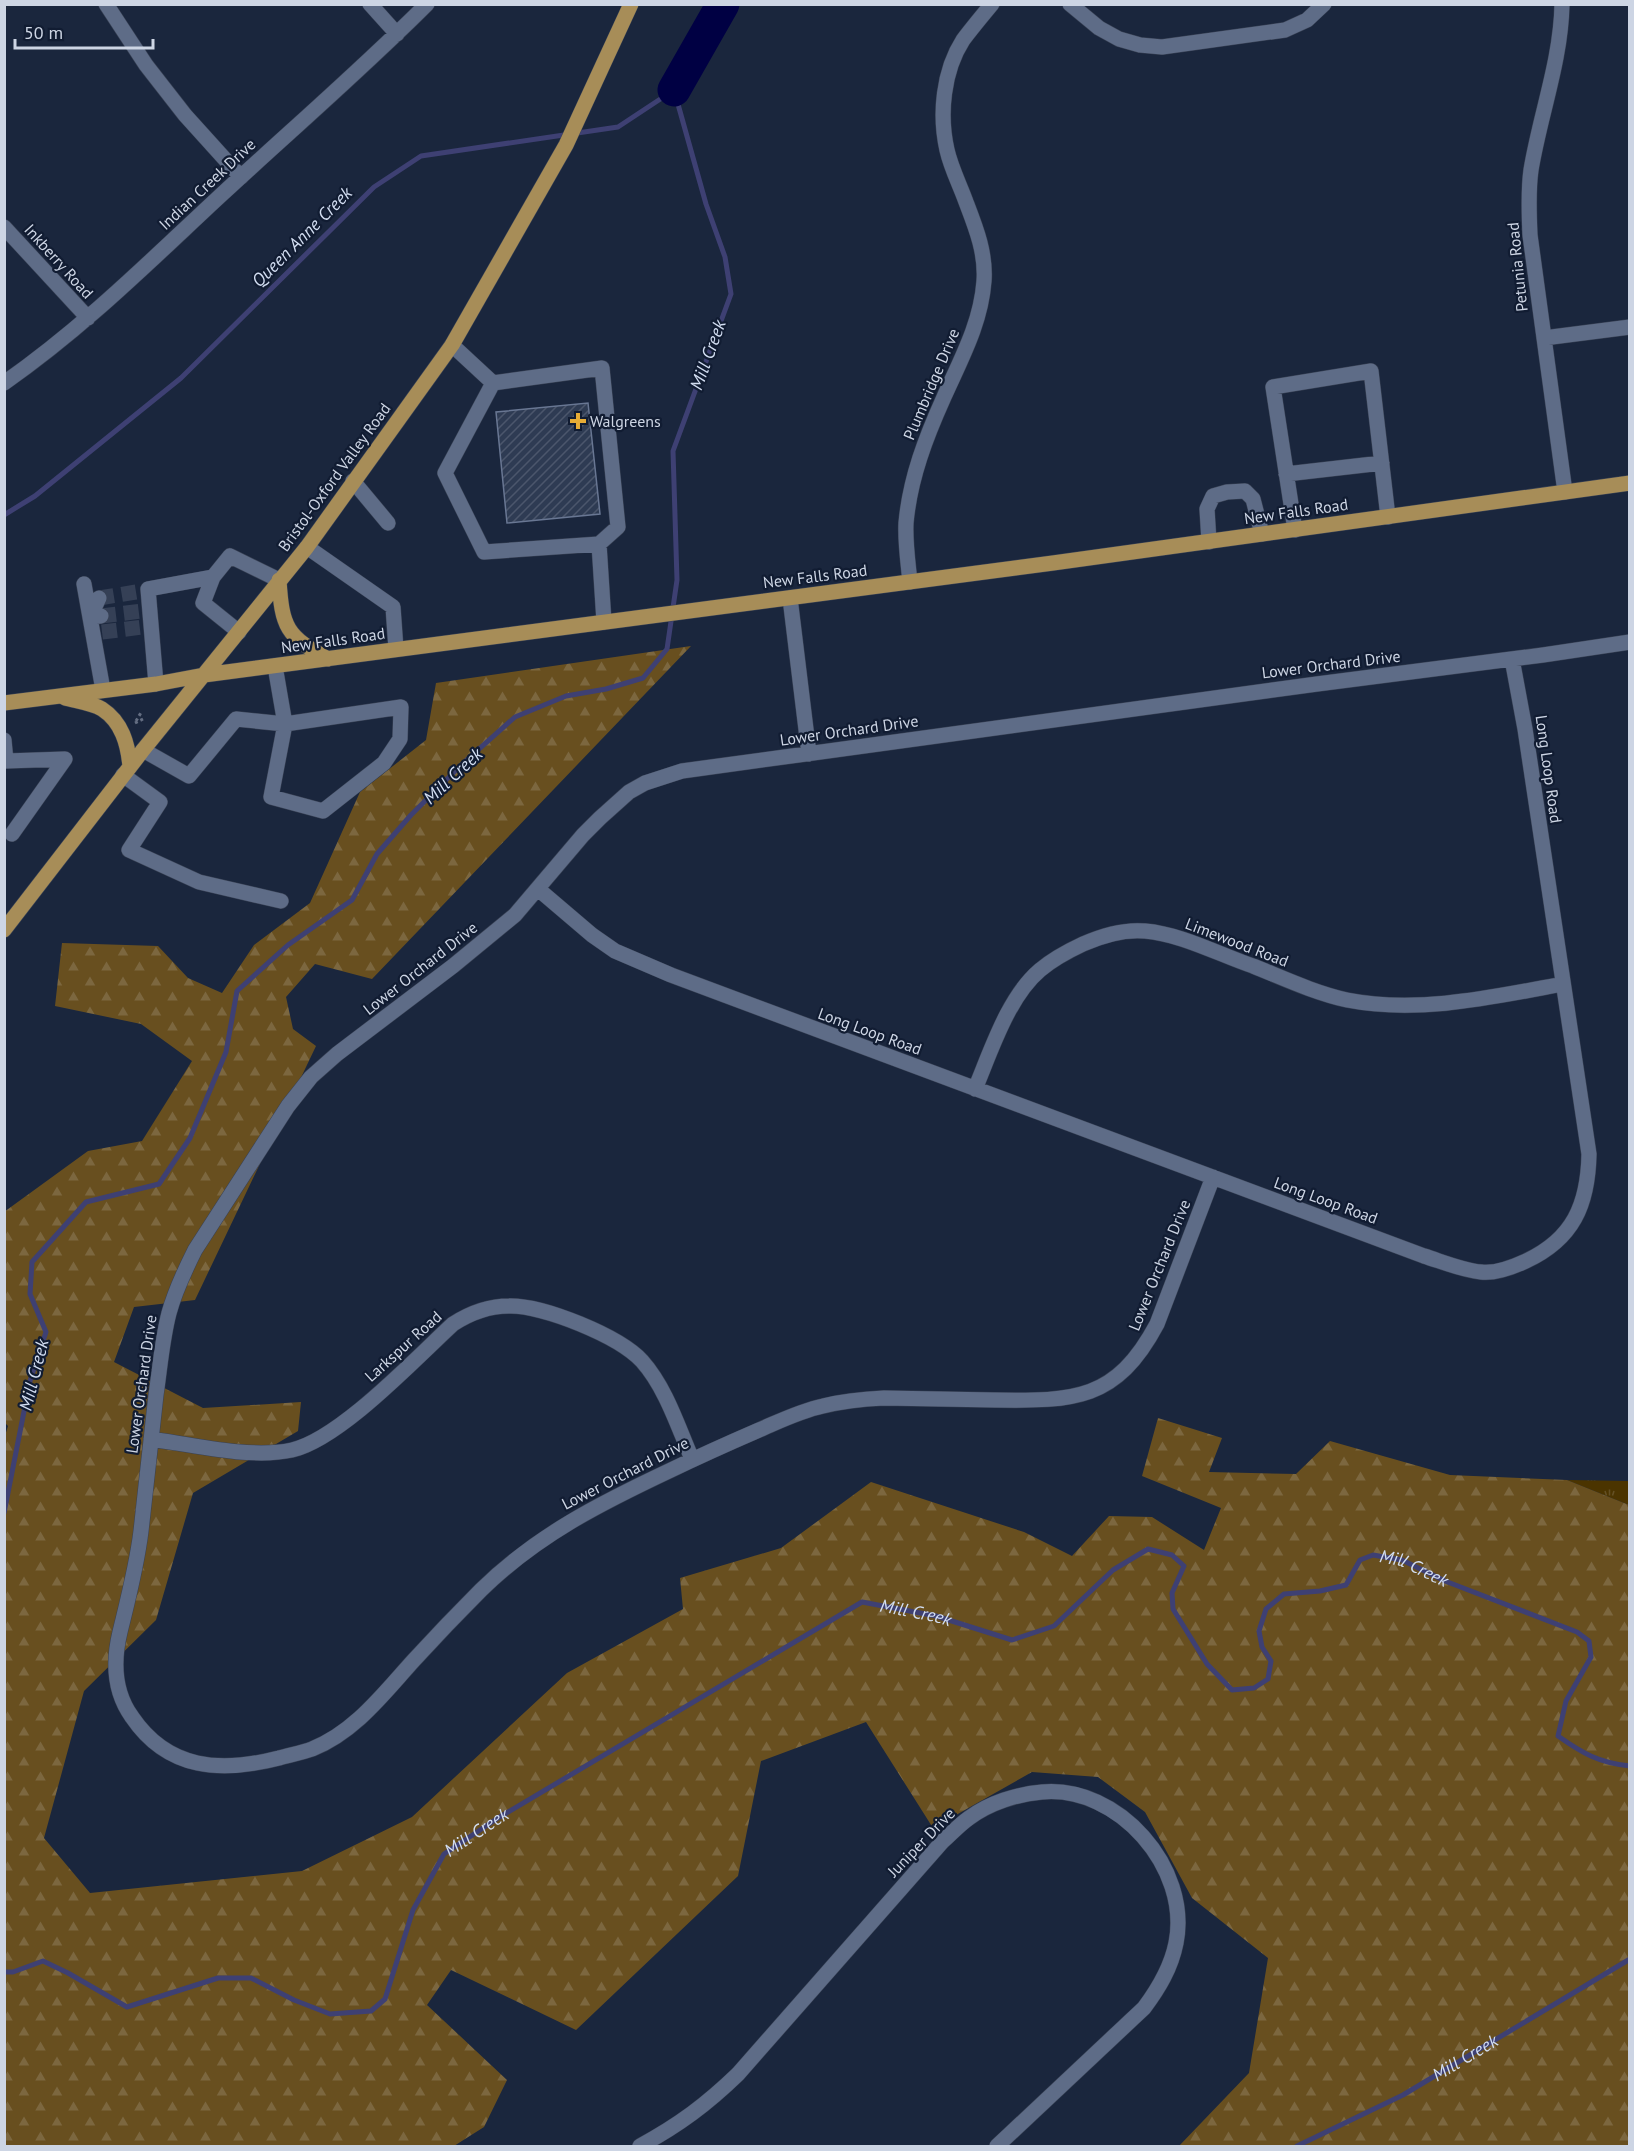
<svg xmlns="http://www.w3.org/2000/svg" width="1634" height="2151" font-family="'PT Sans',sans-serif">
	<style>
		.grass { fill: url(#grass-tufts) }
		.forest { fill: url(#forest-firs) }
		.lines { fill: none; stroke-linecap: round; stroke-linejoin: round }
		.stream { stroke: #3e4073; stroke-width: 5 }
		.river { stroke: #000043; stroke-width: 33 }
		.building { fill: url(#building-hatch); stroke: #697793; stroke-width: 1.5 }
		.minor-tunnel { stroke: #354056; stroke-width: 15; stroke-dasharray: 15 8; stroke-linecap: butt }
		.minor-casing { stroke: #394255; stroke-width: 16 }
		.major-casing { stroke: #394255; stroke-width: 16 }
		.path { stroke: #646e82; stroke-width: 3; stroke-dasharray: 3 3; stroke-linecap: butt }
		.minor { stroke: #5e6c87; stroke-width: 15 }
		.major { stroke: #a78d58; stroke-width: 15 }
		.poi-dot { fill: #e6ac36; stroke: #111c32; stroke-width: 2 }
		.labels { text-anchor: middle; stroke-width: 4.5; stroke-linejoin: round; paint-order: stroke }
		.street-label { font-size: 16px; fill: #cdd5e4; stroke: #111c32 }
		.poi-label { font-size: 16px; fill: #cdd5e4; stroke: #111c32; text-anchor: start }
		.water-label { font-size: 18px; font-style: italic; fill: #d3def2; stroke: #111c32 }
	</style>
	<defs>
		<pattern id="grass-tufts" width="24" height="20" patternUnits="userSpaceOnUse" patternTransform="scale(1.5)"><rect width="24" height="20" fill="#4b3400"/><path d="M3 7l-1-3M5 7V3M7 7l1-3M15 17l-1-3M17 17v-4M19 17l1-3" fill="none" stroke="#645025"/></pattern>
		<pattern id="forest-firs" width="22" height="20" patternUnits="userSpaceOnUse" patternTransform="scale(1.5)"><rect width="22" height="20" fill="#684f1f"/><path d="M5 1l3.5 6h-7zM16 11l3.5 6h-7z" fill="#7c673f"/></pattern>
		<pattern id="building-hatch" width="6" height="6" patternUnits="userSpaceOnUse" patternTransform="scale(1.5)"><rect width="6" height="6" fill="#2e3b53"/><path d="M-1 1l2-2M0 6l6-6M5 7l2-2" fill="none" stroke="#4b566c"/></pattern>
	</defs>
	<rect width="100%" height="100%" fill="#1a263d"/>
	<path class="grass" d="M1567 1480 1629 1481V1505Z"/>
	<path class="forest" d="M691 646 372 979 315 964 286 997 293 1029 316 1046 195 1300 134 1307 114 1362 203 1408 301 1402 298 1431 193 1493 156 1620 84 1691 44 1838 90 1893 302 1871 412 1817 567 1673 683 1609 680 1578 781 1548 871 1482 1024 1532 1072 1556 1109 1516 1152 1517 1204 1550 1221 1508 1142 1476 1158 1418 1222 1438 1209 1472 1296 1474 1330 1441 1450 1475 1567 1480 1629 1505V2146H1179L1249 2073 1268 1958 1192 1898 1145 1812 1098 1777 1032 1772 933 1828 866 1722 761 1761 738 1876 576 2030 451 1970 427 2005 507 2080 484 2127 454 2146H5L4 1439 8 1426 4 1422V1212L88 1151 142 1141 192 1061 141 1024 55 1006 62 943 158 946 188 978 222 993 254 945 310 903 360 792 426 740 436 683Z"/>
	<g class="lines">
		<g class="stream">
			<path d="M4 515 35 496 181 378 374 187 421 156 618 127 674 90 706 204 725 257 731 294 673 451 677 580 667 649 643 678 606 689 566 696 515 717 461 765 411 815 377 854 352 900 288 945 237 991 226 1052 190 1138 159 1184 86 1202 32 1262 30 1294 46 1332 30 1381 4 1513"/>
			<path id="s1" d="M4 1972H13L43 1961 68 1973 127 2007 218 1978H251L294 2000 330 2014 371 2011 385 1999 413 1910 444 1854 498 1818 862 1602 936 1616 1012 1640 1054 1626 1113 1570 1148 1549 1172 1555 1184 1566 1172 1593 1173 1609 1207 1664 1232 1690 1254 1688 1268 1679 1271 1661 1262 1647 1259 1631 1266 1609 1284 1594 1320 1591 1346 1585 1360 1560 1373 1555 1402 1560 1445 1581 1577 1632 1589 1641 1591 1657 1566 1701 1558 1736C1582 1753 1599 1763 1630 1766"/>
			<path id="s2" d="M1297 2146 1403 2095 1630 1959"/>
		</g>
		<path class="river" d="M674 90 723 4"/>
	</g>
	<path class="building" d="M588 403 600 514 507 523 496 412Z"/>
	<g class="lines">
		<path class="minor-tunnel" d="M99 598 136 592
			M101 616 142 611
			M102 632 143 627"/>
		<defs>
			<path id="minor" d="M106 4 146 65 185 115 241 177
				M370 4 397 34
				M1070 4 1099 28 1119 39 1140 45 1162 47 1285 30 1307 20 1324 4
				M1562 4C1561 61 1540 115 1531 170 1528 191 1529 214 1530 235L1565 492
				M4 227 88 318
				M1544 338 1630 327
				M452 345 493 383 445 473 484 552 599 544 604 622
				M4 383C83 328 150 261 220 196 289 132 360 71 427 4
				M493 383 602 368 618 527 599 544
				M1286 474 1382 463
				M353 481 388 523
				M1295 530 1273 387 1371 371 1388 517
				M1209 542 1207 509 1213 496 1227 492 1245 491 1253 499 1262 534
				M307 547 393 607 396 649
				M213 577 203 603 239 632
				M910 582C908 562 905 542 906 523 910 478 926 437 944 397 961 359 981 323 984 281 986 253 976 228 966 202 960 185 951 168 947 150 939 115 943 71 963 40 972 28 982 16 992 4
				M84 584 103 690
				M99 598 90 617 101 616
				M790 598 809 754
				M156 684 148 589 213 577 230 556 279 580
				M4 740 6 761 65 759 12 834
				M143 750 189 776 236 719 285 724 271 797 323 811 384 763 400 739 401 707 285 724 275 666
				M123 775 160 802 129 850 199 882 281 901
				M538 889 592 935 615 951 671 975 1424 1256C1443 1262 1462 1270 1481 1272 1496 1274 1513 1267 1526 1261 1573 1239 1588 1205 1589 1154L1525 729 1512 659
				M975 1089C991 1051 1008 997 1040 970 1053 959 1068 951 1083 944 1101 936 1124 929 1145 931 1181 934 1218 954 1253 966 1283 978 1315 993 1347 1000 1418 1014 1493 997 1563 984
				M1213 1177 1157 1324C1116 1401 1074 1401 995 1400 958 1399 921 1399 884 1398 863 1399 843 1401 823 1406 800 1411 780 1421 759 1430 729 1443 700 1456 671 1470 601 1503 537 1535 481 1590 458 1613 436 1636 414 1660 384 1693 355 1732 312 1749 301 1753 289 1755 279 1758 221 1773 168 1770 132 1717 114 1692 113 1661 120 1632 128 1599 137 1565 141 1531 146 1486 151 1440 156 1395 160 1368 162 1340 169 1313 175 1291 185 1270 195 1250L288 1106 311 1077 337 1054 453 966 515 915 583 835 600 818 629 792 645 783 682 771 1317 684 1543 655 1630 642
				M151 1439C192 1445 252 1459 292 1450 340 1439 415 1359 453 1324 470 1313 488 1306 509 1306 543 1305 619 1336 642 1361 666 1388 678 1427 692 1459
				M640 2146C679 2125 707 2104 738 2074L942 1842C951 1834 959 1825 969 1818 989 1803 1017 1794 1042 1792 1118 1785 1191 1868 1176 1943 1171 1968 1159 1988 1144 2008L997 2146"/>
			<path id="major" d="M279 580C282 627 286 636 328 659
				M65 698C76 701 92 703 102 709 122 722 128 744 130 767
				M4 703 156 684 204 675 1053 563 1630 483
				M4 930 143 750 307 547 452 345 566 145 631 4"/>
		</defs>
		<use href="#minor" class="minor-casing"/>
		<use href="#major" class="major-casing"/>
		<path class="path" d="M136 721 142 711
			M135 723 143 719"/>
		<use href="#minor" class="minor"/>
		<use href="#major" class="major"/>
	</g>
	<path class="poi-dot" d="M575 412h6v6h6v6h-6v6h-6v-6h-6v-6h6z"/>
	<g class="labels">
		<g class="street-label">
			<text transform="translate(207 184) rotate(-43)" y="6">Indian Creek Drive</text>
			<text transform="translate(59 261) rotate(48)" y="6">Inkberry Road</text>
			<text transform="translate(1517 267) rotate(-96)" y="6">Petunia Road</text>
			<text transform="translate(931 384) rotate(-67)" y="6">Plumbridge Drive</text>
			<text transform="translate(334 477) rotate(-54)" y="6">Bristol-Oxford Valley Road</text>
			<text transform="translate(1296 511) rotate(-8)" y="6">New Falls Road</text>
			<text transform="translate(815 576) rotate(-7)" y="6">New Falls Road</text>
			<text transform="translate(333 640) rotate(-8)" y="6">New Falls Road</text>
			<text transform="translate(1331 664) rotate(-7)" y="6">Lower Orchard Drive</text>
			<text transform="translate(849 730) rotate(-8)" y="6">Lower Orchard Drive</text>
			<text transform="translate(1549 769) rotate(82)" y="6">Long Loop Road</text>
			<text transform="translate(1237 942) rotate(21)" y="6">Limewood Road</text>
			<text transform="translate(420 968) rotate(-38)" y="6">Lower Orchard Drive</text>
			<text transform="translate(870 1031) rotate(20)" y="6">Long Loop Road</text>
			<text transform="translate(1326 1200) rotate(20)" y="6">Long Loop Road</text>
			<text transform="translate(1159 1265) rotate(-68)" y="6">Lower Orchard Drive</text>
			<text transform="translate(403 1346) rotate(-42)" y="6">Larkspur Road</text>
			<text transform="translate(141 1384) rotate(-82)" y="6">Lower Orchard Drive</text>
			<text transform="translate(625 1473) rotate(-27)" y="6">Lower Orchard Drive</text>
			<text transform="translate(921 1842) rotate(-46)" y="6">Juniper Drive</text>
		</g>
		<g class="poi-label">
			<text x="590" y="427">Walgreens</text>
		</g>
		<g class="water-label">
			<text transform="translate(302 237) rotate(-45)" y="6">Queen Anne Creek</text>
			<text transform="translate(708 355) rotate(-70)" y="6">Mill Creek</text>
			<text transform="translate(453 776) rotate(-43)" y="6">Mill Creek</text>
			<text transform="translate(34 1375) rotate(-76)" y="6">Mill Creek</text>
			<text dy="6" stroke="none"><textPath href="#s1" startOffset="1851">Mill Creek</textPath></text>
			<text dy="6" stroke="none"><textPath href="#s1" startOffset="1112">Mill Creek</textPath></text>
			<text dy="6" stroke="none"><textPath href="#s1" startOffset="608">Mill Creek</textPath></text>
			<text dy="6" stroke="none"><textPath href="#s2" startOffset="190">Mill Creek</textPath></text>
		</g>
	</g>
	<rect width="1634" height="2151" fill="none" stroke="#cdd5e4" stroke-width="12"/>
	<path d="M15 39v9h138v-9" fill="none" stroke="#cdd5e4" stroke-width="3"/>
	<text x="24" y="39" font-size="18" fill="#cdd5e4" stroke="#111c32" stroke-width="4.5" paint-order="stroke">50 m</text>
</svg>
